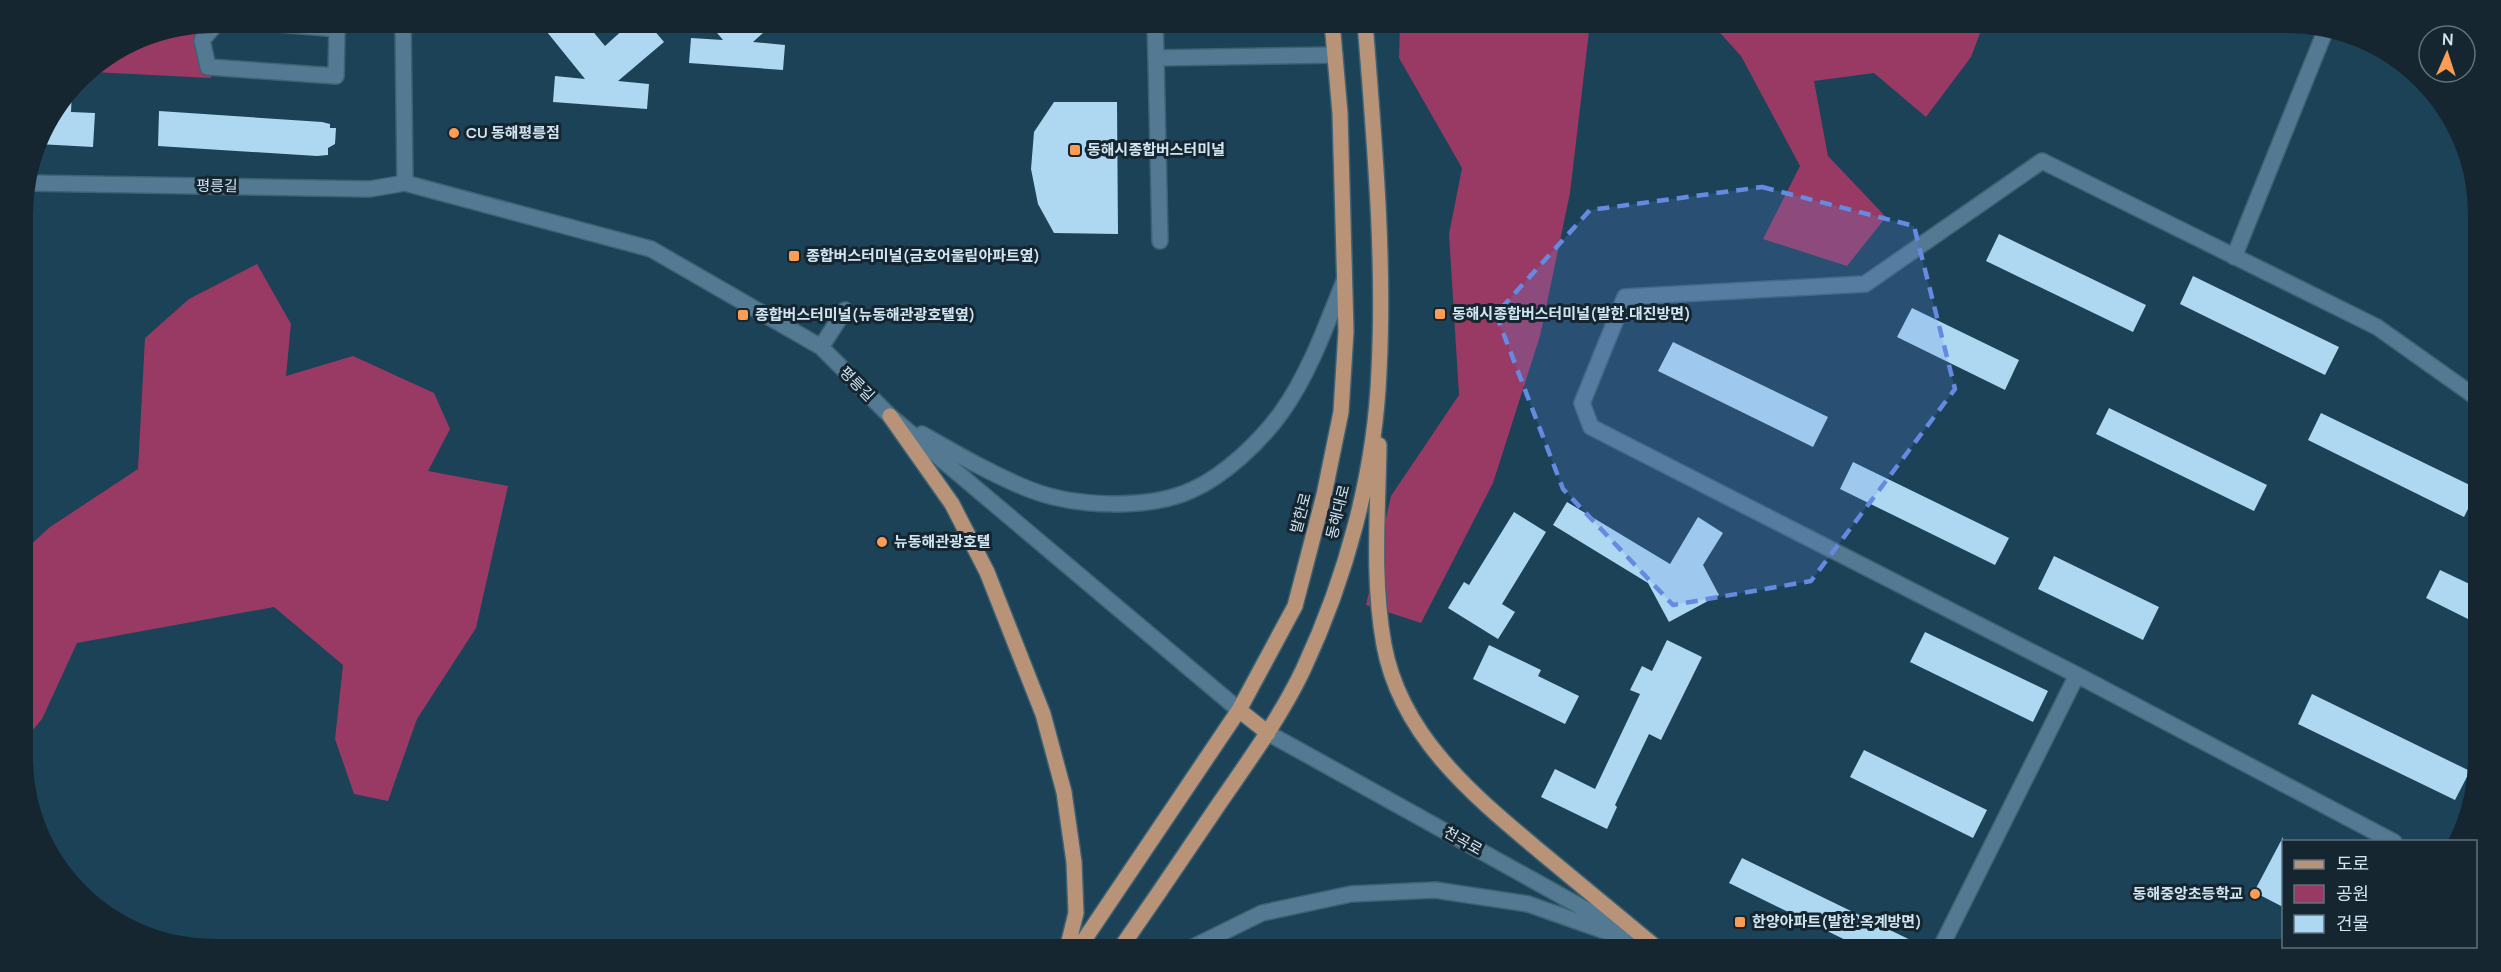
<svg xmlns="http://www.w3.org/2000/svg" width="2501" height="972" font-family="Manrope,'Noto Sans KR',sans-serif">
	<style>
		.green { fill: #983a64 }
		.building { fill: #aed8f2 }
		.lines { fill: none; stroke-linecap: round; stroke-linejoin: round }
		.minor-casing { stroke: #3e6173; stroke-width: 18 }
		.major-casing { stroke: #3e6173; stroke-width: 18 }
		.minor { stroke: #537a92; stroke-width: 15 }
		.major { stroke: #b89378; stroke-width: 15 }
		.marked { fill: #658ae2; fill-opacity: 0.2; stroke: #658ae2; stroke-width: 4.5; stroke-dasharray: 12 8; stroke-linejoin: round }
		.poi-dot { fill: #fd9d55; stroke: #162630; stroke-width: 2 }
		.labels { text-anchor: middle; stroke-width: 6; stroke-linejoin: round; paint-order: stroke }
		.poi-label { font-size: 15px; font-weight: bold; fill: #d0e5f2; stroke: #162630; text-anchor: start }
		.street-label { font-size: 15px; fill: #d0e5f2; stroke: #162630 }
	</style>
	<rect width="100%" height="100%" fill="#1b4257"/>
	<path class="green" d="M214 23 202 40 212 67 211 78 93 72 94 67 141 37Z
		M1400 23H1590L1570 193 1540 336 1493 483 1421 623 1366 605 1391 496 1459 395 1449 234 1462 168 1399 58Z
		M1711 23H1984L1971 57 1926 117 1874 73 1814 81 1828 156 1886 217 1847 266 1763 239 1800 166 1741 56Z
		M257 264 291 324 286 376 353 356 434 393 450 429 428 471 508 486 476 628 417 719 388 801 354 794 335 739 343 665 274 607 77 643 42 719 26 738 25 550 50 527 138 469 145 338 189 299Z"/>
	<path class="building" d="M559 22H585L605 46 627 26 631 31 641 22H647L664 42 618 81 649 84 647 109 553 102 555 76 585 79 547 32Z
		M708 22H775L753 42 785 45 783 70 689 63 691 38 723 40Z
		M72 91 71 112 95 113 93 147 38 144 42 130Z
		M1054 102H1117L1118 234 1054 233 1038 204 1031 169 1034 132Z
		M159 111 322 122 330 124V128H336L335 144 328 148V155L317 156 158 146Z
		M1999 234 2146 305 2133 332 1986 261Z
		M2193 276 2339 347 2325 375 2180 304Z
		M1912 308 2019 360 2005 390 1897 337Z
		M1673 342 1828 417 1813 447 1658 371Z
		M2109 408 2267 485 2254 511 2096 434Z
		M2321 413 2478 489 2464 517 2308 440Z
		M1853 462 2009 538 1995 565 1840 489Z
		M1567 502 1670 564 1698 517 1723 533 1703 565 1719 595 1669 622 1648 583 1553 525Z
		M1514 512 1546 532 1502 604 1515 612 1498 639 1448 608 1464 582 1469 585Z
		M2054 556 2159 607 2143 640 2038 589Z
		M2440 570 2478 588V624L2426 598Z
		M1925 632 2048 691 2033 722 1910 662Z
		M1667 640 1702 657 1661 740 1649 734 1615 805 1617 807 1607 829 1541 797 1555 769 1595 789 1640 694 1630 690 1642 666 1652 671Z
		M1489 645 1541 670 1538 676 1579 696 1565 724 1473 679Z
		M2312 694 2470 771 2455 800 2298 724Z
		M1864 750 1987 810 1973 838 1850 777Z
		M2283 837V907L2254 892Z
		M1742 858 1929 949H1864L1729 883Z"/>
	<g class="lines">
		<defs>
			<path id="minor" d="M218 22 202 40 208 67 336 76 337 29 343 22
				M253 22 337 29
				M403 22 405 183
				M1155 22 1156 58
				M28 183 370 189 405 183 651 249 821 347 890 416 1239 710
				M1160 241 1156 58 1335 55
				M2234 257 2326 29
				M821 347 845 310
				M922 434C957 454 993 475 1031 490 1075 507 1149 510 1192 490 1224 476 1261 441 1281 413 1309 374 1326 326 1344 281
				M1268 733 1621 929
				M2394 842 2077 675 1591 427 1582 403 1625 297 1865 284 2042 161 2377 327 2477 398
				M1189 949 1262 913 1351 894 1435 890 1528 904 1656 949
				M1940 949 2077 675"/>
			<path id="major" d="M890 416 952 504 987 572 1043 714 1064 792 1074 862 1076 913 1067 949
				M1379 445C1378 511 1372 580 1384 645 1401 737 1474 796 1542 853 1581 885 1619 917 1658 949
				M1239 710 1268 733
				M1078 949 1239 710 1295 606 1324 495 1341 412 1346 331 1340 113 1332 22
				M1120 949C1154 900 1188 850 1221 801 1250 759 1281 716 1303 670 1346 578 1375 473 1379 371 1385 256 1374 138 1365 22"/>
		</defs>
		<use href="#minor" class="minor-casing"/>
		<use href="#major" class="major-casing"/>
		<use href="#minor" class="minor"/>
		<use href="#major" class="major"/>
	</g>
	<path class="marked" d="M1762 187 1914 226 1955 389 1811 581 1673 605 1563 489 1496 314 1590 210Z"/>
	<g class="poi-dot">
		<circle cx="454" cy="133" r="6"/>
		<rect x="1069" y="144" width="12" height="12" rx="3"/>
		<rect x="788" y="250" width="12" height="12" rx="3"/>
		<rect x="1434" y="308" width="12" height="12" rx="3"/>
		<rect x="737" y="309" width="12" height="12" rx="3"/>
		<circle cx="882" cy="542" r="6"/>
		<circle cx="2255" cy="894" r="6"/>
		<rect x="1734" y="916" width="12" height="12" rx="3"/>
	</g>
	<g class="labels">
		<g class="poi-label">
			<text x="466" y="138">CU 동해평릉점</text>
			<text x="1087" y="155">동해시종합버스터미널</text>
			<text x="806" y="261">종합버스터미널(금호어울림아파트옆)</text>
			<text x="1452" y="319">동해시종합버스터미널(발한.대진방면)</text>
			<text x="755" y="320">종합버스터미널(뉴동해관광호텔옆)</text>
			<text x="894" y="547">뉴동해관광호텔</text>
			<text x="2243" y="899" text-anchor="end">동해중앙초등학교</text>
			<text x="1752" y="927">한양아파트(발한.옥계방면)</text>
		</g>
		<g class="street-label">
			<text transform="translate(217 186) rotate(1)" y="5">평릉길</text>
			<text transform="translate(857 384) rotate(45)" y="5">평릉길</text>
			<text transform="translate(1338 512) rotate(-76)" y="5">동해대로</text>
			<text transform="translate(1301 513) rotate(-75)" y="5">발한로</text>
			<text transform="translate(1463 841) rotate(29)" y="5">천곡로</text>
		</g>
	</g>
	<path d="M0 0H2501V972H0ZM214 33H2287A181 181 0 0 1 2468 214V758A181 181 0 0 1 2287 939H214A181 181 0 0 1 33 758V214A181 181 0 0 1 214 33Z" fill="#162630" fill-rule="evenodd"/>
	<rect x="2282" y="840" width="195" height="108" fill="#162630" stroke="#60727e" stroke-width="1.5"/>
	<rect x="2294" y="860" width="30" height="9" fill="#b89378" stroke="#60727e" stroke-width="1.5"/>
	<text x="2336" y="870" font-size="18" fill="#d0e5f2">도로</text>
	<rect x="2294" y="885" width="30" height="18" fill="#983a64" stroke="#60727e" stroke-width="1.5"/>
	<text x="2336" y="900" font-size="18" fill="#d0e5f2">공원</text>
	<rect x="2294" y="915" width="30" height="18" fill="#aed8f2" stroke="#60727e" stroke-width="1.5"/>
	<text x="2336" y="930" font-size="18" fill="#d0e5f2">건물</text>
	<g transform="translate(2447 54) rotate(3)"><circle r="28" fill="#162630" stroke="#60727e" stroke-width="1.5"/>
	<path d="M0-4.5L10 22L0 15L-10 22Z" fill="#fd9d55"/>
	<text y="-9" font-size="16" font-weight="bold" text-anchor="middle" fill="#d0e5f2">N</text>
	</g>
</svg>
